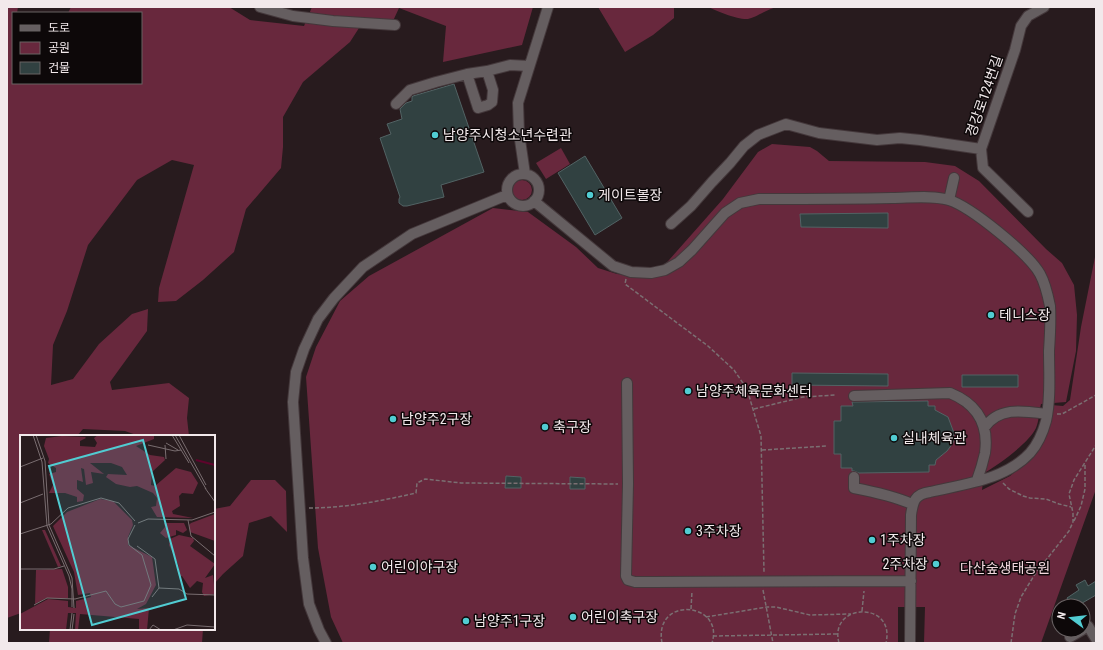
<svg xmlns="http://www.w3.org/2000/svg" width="1103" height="650" font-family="'Roboto Condensed','Noto Sans KR',sans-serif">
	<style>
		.green { fill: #68283d }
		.building { fill: #314141; stroke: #526364 }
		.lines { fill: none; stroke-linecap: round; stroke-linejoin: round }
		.minor-casing { stroke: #44383b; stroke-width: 12 }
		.path { stroke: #7b6f72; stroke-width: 1.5; stroke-dasharray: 4 2; stroke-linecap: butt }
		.minor { stroke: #655e60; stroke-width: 10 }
		.poi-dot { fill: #51ccd2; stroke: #0d0809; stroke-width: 1.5 }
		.labels { text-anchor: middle; stroke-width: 3; stroke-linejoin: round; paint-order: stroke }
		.street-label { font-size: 14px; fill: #f2e9eb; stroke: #0d0809 }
		.poi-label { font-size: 14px; fill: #f2e9eb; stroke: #0d0809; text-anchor: start }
		.park-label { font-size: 14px; fill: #f1d7dd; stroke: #0d0809 }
		.inset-river { fill: none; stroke: #5e042c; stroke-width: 2 }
		.inset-road { fill: none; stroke: #796d70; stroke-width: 1 }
		.view { fill: #51ccd2; fill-opacity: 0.15; stroke: #51ccd2; stroke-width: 2 }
		.inset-edge { fill: none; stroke: #f2e9eb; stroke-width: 2 }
	</style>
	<rect width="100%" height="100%" fill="#281b1e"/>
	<path class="green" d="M7 7H18L17 13H13V83H141V13H68L71 7H229L250 20 304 26 312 7H533L522 45 443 62 446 26 399 8 393 21 359 28 350 42 303 82 283 117V147L281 168 246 209 234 252 203 280 176 301 158 302 159 288 194 165 172 160 137 180 88 245 67 311 53 345 51 385 73 379 99 344 132 314 148 309 147 331 110 382 112 390 169 383 189 398 187 418 189 436H139L125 431 83 429 77 436H21V613L7 618Z
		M598 7H674V18L653 35 625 52Z
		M708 7H777C767 9 755 18 748 19 738 20 717 11 708 7Z
		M772 144 810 147 817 151 829 161 925 162 955 166 979 181 1046 249 1062 263 1074 285 1077 315 1076 351 1066 402 1041 404C1039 412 1039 421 1036 428 1029 443 998 465 984 473L982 490 1010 476 1037 453 1047 431 1051 405 1063 406 1070 400 1081 327 1096 252V489L1041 643H924L925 607H898V643H343L331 617 318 548 306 377 316 347 340 301 369 276 493 208 528 212 576 247 598 268 617 274 654 277 723 199 758 152Z
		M561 148 570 164 546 179 536 163Z
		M512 190a10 10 0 1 1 20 0a10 10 0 1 1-20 0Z
		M251 480H275L286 491 287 532 271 516 249 523 243 556 223 574 214 584V509L230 506Z
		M50 629H203L202 643H49Z"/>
	<path class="building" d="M454 84 484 172 441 185 444 197 407 206H403L399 203V199L400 197 380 138 391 134 387 124 402 119 400 109 406 103 412 101V97L413 96Z
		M585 156 622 218 595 235 558 173Z
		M888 213V228L801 227 800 214Z
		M792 373 888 374V386L792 385Z
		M962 375H1018V387H962Z
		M928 401V406H935V410L948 417 954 433 953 443 947 451 936 460 935 465H929V472L859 473 854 471H852V468H841V454H834V421H841V406H853L852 402Z
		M506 476 521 477V488H505Z
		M570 477 585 478V489H570Z
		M1085 580 1088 586 1096 581V595L1077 606H1071L1067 598 1079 590 1076 585Z"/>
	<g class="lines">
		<defs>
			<path id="minor" d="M260 7 293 16 333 21 395 25
				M487 71 493 90 492 102 488 105 478 108 467 74Z
				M487 71 510 65 529 66
				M396 104 410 90 436 82 467 74
				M507 190a16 16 0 1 1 32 0a16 16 0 1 1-32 0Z
				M525 174 519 133 518 103 548 7
				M949 200 954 178
				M534 201 613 266 631 272 651 273 665 270 679 262 692 250 725 213 740 203 759 199C803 199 848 199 892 198 909 198 933 195 949 200 971 207 1029 254 1040 274 1045 283 1048 296 1050 306 1051 321 1050 336 1049 351 1049 374 1051 398 1046 421 1043 432 1038 444 1030 453 1005 480 964 484 930 492 915 494 913 501 911 515L910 643
				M1028 212 983 168 981 149 1015 50 1021 26 1028 16 1044 7
				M671 224 691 206 712 182 730 163 744 146 758 135 786 124 819 133 877 140 900 138 920 140 981 149
				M627 383 628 484 626 576 628 580 635 582H652L911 581
				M854 396 950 393C977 404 989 424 985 453 983 462 980 472 977 480
				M984 428C999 406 1024 411 1047 414
				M854 477V488C875 492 893 496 912 504
				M1088 626 1096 639
				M1070 637 1082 630
				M326 643 319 630 309 604 303 558 293 402 296 372 304 349 318 319 334 298 363 267 412 234 507 195"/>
		</defs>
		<use href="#minor" class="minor-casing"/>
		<path class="path" d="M626 279 625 284 708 346 734 370 747 389 761 436 764 572
			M754 409 803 397 836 395
			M1057 414H1062L1096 395
			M762 450 827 446
			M1003 483 1009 489 1023 496 1030 498 1046 499 1059 504 1071 507
			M309 508C345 508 381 501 416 493L417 483 425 479 461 483 618 484
			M1074 521 1081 506 1085 489V463
			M763 590 773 643
			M691 609 692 591
			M862 611 864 591
			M706 617 767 607H776L810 615 851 614
			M713 636 838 634
			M662 643C653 595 725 602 712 643
			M839 643C828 603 896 600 886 643
			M1011 643 1015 614 1021 597 1035 574 1069 531 1073 522V513L1069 494 1074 480 1096 445"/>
		<use href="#minor" class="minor"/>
	</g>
	<g class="poi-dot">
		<circle cx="435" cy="135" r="4"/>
		<circle cx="590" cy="195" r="4"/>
		<circle cx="991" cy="315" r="4"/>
		<circle cx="688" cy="391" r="4"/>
		<circle cx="393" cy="419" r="4"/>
		<circle cx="545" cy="427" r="4"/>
		<circle cx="894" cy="438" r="4"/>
		<circle cx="688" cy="531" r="4"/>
		<circle cx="872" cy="540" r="4"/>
		<circle cx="936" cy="564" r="4"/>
		<circle cx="373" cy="567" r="4"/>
		<circle cx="573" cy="617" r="4"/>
		<circle cx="466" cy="621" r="4"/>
	</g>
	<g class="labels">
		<g class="street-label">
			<text transform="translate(984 96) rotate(-71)" y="5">경강로124번길</text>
		</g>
		<g class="poi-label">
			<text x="443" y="140">남양주시청소년수련관</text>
			<text x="598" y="200">게이트볼장</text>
			<text x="999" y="320">테니스장</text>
			<text x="696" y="396">남양주체육문화센터</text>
			<text x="401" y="424">남양주2구장</text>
			<text x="553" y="432">축구장</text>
			<text x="902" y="443">실내체육관</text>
			<text x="696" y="536">3주차장</text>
			<text x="880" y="545">1주차장</text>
			<text x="928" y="569" text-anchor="end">2주차장</text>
			<text x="381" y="572">어린이야구장</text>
			<text x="581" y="622">어린이축구장</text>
			<text x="474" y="626">남양주1구장</text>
		</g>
		<g class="park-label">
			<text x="1005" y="573">다산숲생태공원</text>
		</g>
	</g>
	<g transform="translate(20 435)">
		<rect width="195" height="195" fill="#281b1e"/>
		<path d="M78 0H134V4L116 11 130 20 144 22 145 25 132 37 131 50 135 51 156 33 171 37 178 48 173 59 162 58 159 61 160 71 152 76 153 79 173 83 137 82 131 72 136 71 137 63 133 58 117 51 110 52 96 49 86 42 88 39 107 40 102 32 91 28H70L84 39 71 37 73 48 66 50 64 34 61 33 63 47 57 45V54L64 60 63 66 57 67V62L45 58H29L33 50 29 39 36 37V33L28 28 29 24 24 11 26 3 42 1 65 2 66 3 60 6V11L75 12 77 8 74 3ZM80 64 93 66 112 85 113 90 108 102V110L132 122 136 150 126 169 117 174 129 173 127 195H119V184L60 179 58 195H55L56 178H48L46 195H0V179L28 164 48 166V172L56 173V166L71 162 70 158 58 160 54 137 33 91 47 77ZM195 79V106L170 97 169 90 171 88ZM144 88H164L167 95 163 98 156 95V100L146 103 140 98 145 92ZM22 95H25L41 131 38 132ZM159 100 173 103 174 106 170 111 195 129 185 143 193 140 195 159 184 161 182 157 183 148 177 146 170 153 162 141 160 142 158 129 149 110 150 104ZM42 134 48 152V163H26L15 169 16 135Z" fill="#68283d"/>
		<path class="inset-river" d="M176 25 195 30"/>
		<path class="inset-road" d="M13 0 22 27 27 91 49 141 52 154V172M16 0 25 26 29 90 52 143 54 173M152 0 169 28M155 0 186 54M159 0 186 50M146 8 158 15M128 10 155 16 161 15M145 10 146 24M0 32 23 23M185 53 195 67M0 68 23 59M168 85 171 101 195 121M118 88 128 84 172 85 195 77M0 99 31 89 48 73 81 63 99 68 115 86M117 111 135 124 139 153M0 134H34L44 131M132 162 139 153 159 154 167 159 195 160M14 170 27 163 55 164 86 156 95 169 101 172 124 166 131 150 122 120 109 110 108 104 115 90M50 195 52 178M52 195 54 179M129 195 133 190 141 195M153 195 167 190 195 192"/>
		<path class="view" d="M123 5 166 164 72 190 29 31Z"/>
		<rect width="195" height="195" class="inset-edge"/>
	</g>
	<rect width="1103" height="650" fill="none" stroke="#f2e9eb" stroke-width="16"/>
	<rect x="12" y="12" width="130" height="72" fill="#0d0809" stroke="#696263"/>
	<rect x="20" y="25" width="20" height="6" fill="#655e60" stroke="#696263"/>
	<text x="48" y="32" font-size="12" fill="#f2e9eb">도로</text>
	<rect x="20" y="42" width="20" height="12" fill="#68283d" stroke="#696263"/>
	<text x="48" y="52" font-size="12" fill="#f2e9eb">공원</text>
	<rect x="20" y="62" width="20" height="12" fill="#314141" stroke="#696263"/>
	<text x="48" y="72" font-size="12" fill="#f2e9eb">건물</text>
	<g transform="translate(1071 618) rotate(285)"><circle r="19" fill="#0d0809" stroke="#696263"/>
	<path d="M0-3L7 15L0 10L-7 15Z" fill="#51ccd2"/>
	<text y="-6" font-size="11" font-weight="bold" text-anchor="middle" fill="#f2e9eb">N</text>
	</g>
</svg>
